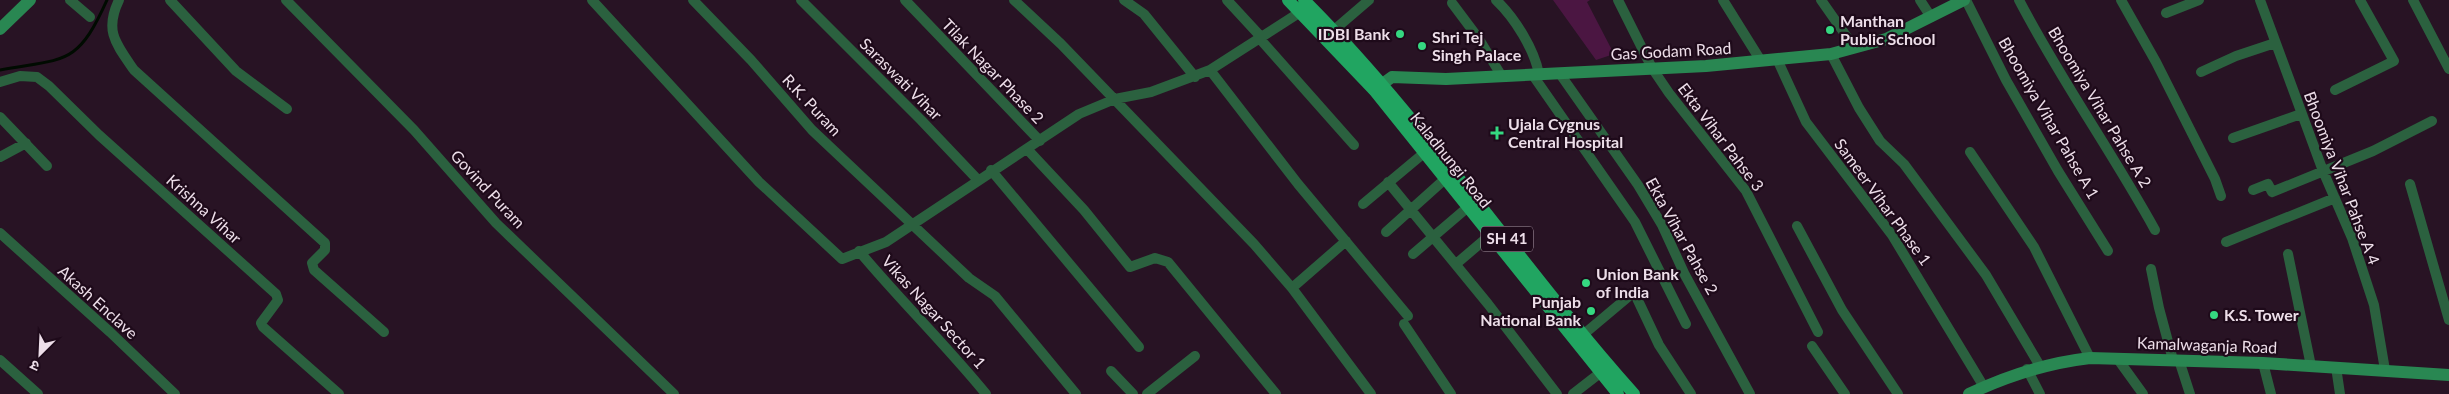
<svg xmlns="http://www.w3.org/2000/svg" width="2449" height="394" font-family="Lato,'Noto Sans Devanagari',sans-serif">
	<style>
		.green { fill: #4b1642 }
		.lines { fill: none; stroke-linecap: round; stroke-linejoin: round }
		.stream { stroke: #000b01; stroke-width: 3 }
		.street { stroke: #2b613f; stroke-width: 10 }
		.secondary { stroke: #298752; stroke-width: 12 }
		.primary { stroke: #21a561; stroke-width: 12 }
		.poi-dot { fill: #35d881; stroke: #1e0a1a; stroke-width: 2 }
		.labels { text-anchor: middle; stroke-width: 4.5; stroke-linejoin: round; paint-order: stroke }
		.shield { fill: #1e0a1a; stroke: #af9eab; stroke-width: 1 }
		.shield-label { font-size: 15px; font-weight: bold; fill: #eddee9 }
		.poi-label { font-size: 16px; font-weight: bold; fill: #eddee9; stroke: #1e0a1a; text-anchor: start }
		.street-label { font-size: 16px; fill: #eddee9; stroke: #1e0a1a }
	</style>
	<rect width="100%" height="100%" fill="#281324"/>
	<path class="green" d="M1553 0H1590L1587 2 1614 54 1596 60Z"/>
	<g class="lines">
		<path class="stream" d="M0 70C65 58 77 67 107 0"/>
		<path class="street" d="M70 0 90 17
			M119 0C104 31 116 44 134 70L325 243V250L312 263 314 270 384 332
			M170 0 236 71 287 109
			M286 0 414 130 496 223 674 394
			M592 0 759 182 842 259 886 242 1079 114 1115 99 1151 92 1210 70 1305 9
			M693 0 751 60 812 130 969 278 995 296 1076 394
			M801 0 921 120 978 180
			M905 0 1040 141
			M1014 0 1061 44 1254 244 1292 288 1371 394
			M1124 0 1144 14 1195 77
			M1227 0 1262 38
			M1496 0C1515 18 1534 49 1539 74
			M1618 0 1652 68 1669 93 1746 191 1818 332
			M1723 0 1761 61
			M1821 0 1854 47
			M1920 0 1931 17
			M1966 0 2006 80 2058 171 2108 251
			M2019 0C2060 79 2112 152 2155 230
			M2121 0 2156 62 2215 179 2221 196
			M2260 0 2323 171 2352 238 2374 305 2385 370
			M2413 0 2449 69
			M1452 3 1479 39 1501 75
			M2166 13 2199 0
			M1334 30 1369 0
			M1260 39 1354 145
			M1831 54 1859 108 1880 141 1904 164 1986 275 2040 366
			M1777 59 1806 122 1892 235 1984 387
			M1210 70 1298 184 1408 316
			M2201 72 2236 56 2275 43
			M1532 74 1635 222 1686 324
			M1560 74 1638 185 1662 225 1685 275 1750 394
			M0 82 20 76 37 77 49 86 99 135 276 294 278 300 261 323 263 327 339 394
			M2335 90 2394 61 2360 0
			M0 117 47 166
			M2233 138 2301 114
			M1027 149 1084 210 1130 267 1155 258 1168 262 1276 394
			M1970 152 2034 247 2090 358
			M0 157 26 143
			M991 170 1139 347
			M1388 182 1488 304 1557 394
			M2410 184 2449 320
			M2253 190 2268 184 2272 192 2373 151 2432 121
			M1363 204 1424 153
			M1797 226 1842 310 1898 394
			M1386 232 1445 179
			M0 233 110 332 175 394
			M2226 242 2335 198
			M859 251C900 300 946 345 986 394
			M1413 254 1468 207
			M2288 254 2311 366
			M1456 264 1490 235
			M2151 269 2159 308 2173 360
			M1292 288 1346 241
			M1404 324 1451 394
			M1584 334 1634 292 1659 345 1691 394
			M1812 346 1845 394
			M2117 358 2143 394
			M0 360 38 394
			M2179 360 2190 394
			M2263 363 2271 394
			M2336 367 2340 394
			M2027 369 2040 394
			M1111 371 1133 394
			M1147 394 1195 356
			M1573 394 1600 373"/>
		<path class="secondary" d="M0 29 30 0
			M1374 90 1392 77 1446 79 1706 66 1831 54 1886 39 1964 0
			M1969 394C2009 375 2047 363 2090 358L2263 363 2449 375"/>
		<path class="primary" d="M1288 0 1374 90 1618 394
			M1304 0C1425 121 1520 266 1634 394"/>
	</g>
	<g class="poi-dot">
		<circle cx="1830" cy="30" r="5"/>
		<circle cx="1400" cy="34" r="5"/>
		<circle cx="1422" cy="46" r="5"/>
		<path d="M1494.5 125.5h5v5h5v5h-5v5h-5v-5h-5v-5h5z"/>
		<circle cx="1586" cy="283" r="5"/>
		<circle cx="1591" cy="311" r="5"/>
		<circle cx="2214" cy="315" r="5"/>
	</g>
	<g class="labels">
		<rect class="shield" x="1481" y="226.5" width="52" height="25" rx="4"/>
		<g class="shield-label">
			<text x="1507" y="244">SH 41</text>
		</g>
		<g class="poi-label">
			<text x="1840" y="27">Manthan<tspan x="1840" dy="18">Public School</tspan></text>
			<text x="1390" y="40" text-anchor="end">IDBI Bank</text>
			<text x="1432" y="43">Shri Tej<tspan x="1432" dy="18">Singh Palace</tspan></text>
			<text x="1508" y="130">Ujala Cygnus<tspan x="1508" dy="18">Central Hospital</tspan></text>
			<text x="1596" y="280">Union Bank<tspan x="1596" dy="18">of India</tspan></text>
			<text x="1581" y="308" text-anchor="end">Punjab<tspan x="1581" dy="18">National Bank</tspan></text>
			<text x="2224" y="321">K.S. Tower</text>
		</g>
		<g class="street-label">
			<text transform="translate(1671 51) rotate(-3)" y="6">Gas Godam Road</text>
			<text transform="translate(993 71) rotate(46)" y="6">Tilak Nagar Phase 2</text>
			<text transform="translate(901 79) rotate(45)" y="6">Saraswati Vihar</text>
			<text transform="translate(812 105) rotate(47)" y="6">R.K. Puram</text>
			<text transform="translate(2100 107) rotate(59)" y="6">Bhoomiya Vihar Pahse A 2</text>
			<text transform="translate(2049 118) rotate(60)" y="6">Bhoomiya Vihar Pahse A 1</text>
			<text transform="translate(1721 137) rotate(53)" y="6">Ekta Vihar Pahse 3</text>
			<text transform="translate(1451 160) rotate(51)" y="6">Kaladhungi Road</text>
			<text transform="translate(2342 178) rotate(69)" y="6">Bhoomiya Vihar Pahse A 4</text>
			<text transform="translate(488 189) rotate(47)" y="6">Govind Puram</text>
			<text transform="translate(1883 202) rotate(54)" y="6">Sameer Vihar Phase 1</text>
			<text transform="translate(204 209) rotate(42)" y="6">Krishna Vihar</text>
			<text transform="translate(1682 236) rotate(61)" y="6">Ekta Vihar Pahse 2</text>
			<text transform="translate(98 302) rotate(42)" y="6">Akash Enclave</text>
			<text transform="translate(934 312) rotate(48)" y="6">Vikas Nagar Sector 1</text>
			<text transform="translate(2207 345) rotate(2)" y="6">Kamalwaganja Road</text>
		</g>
	</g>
	<g transform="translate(40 354) rotate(204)" stroke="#1e0a1a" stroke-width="4" paint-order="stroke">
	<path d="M0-4L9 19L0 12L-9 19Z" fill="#eddee9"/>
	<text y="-8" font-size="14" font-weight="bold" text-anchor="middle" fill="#eddee9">उ</text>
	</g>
</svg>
